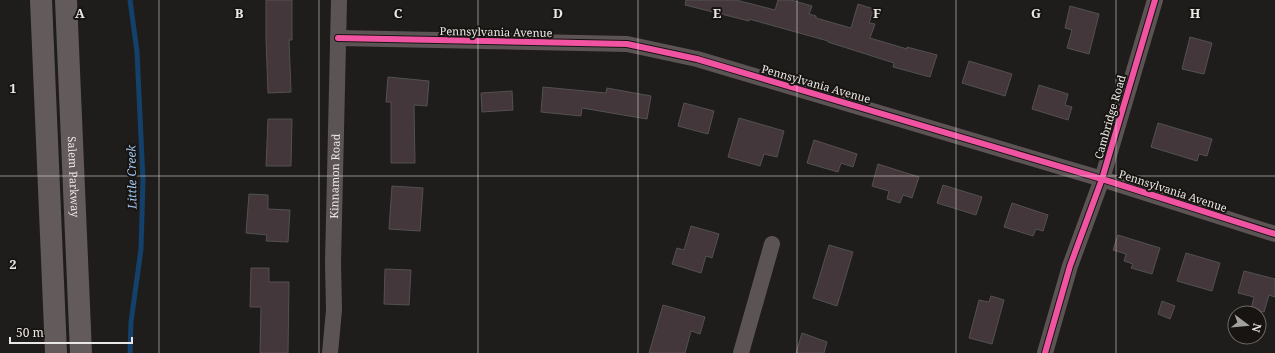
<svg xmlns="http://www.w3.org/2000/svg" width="1275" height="353" font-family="'Noto Serif',serif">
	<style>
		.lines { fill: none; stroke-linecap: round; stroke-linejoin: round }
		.stream { stroke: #13416b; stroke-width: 5 }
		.building { fill: #44373c; stroke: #535150 }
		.minor { stroke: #5c5355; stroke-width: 16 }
		.motorway { stroke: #635a5c; stroke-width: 22 }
		.cycleway-casing { stroke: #171411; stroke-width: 8 }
		.cycleway { stroke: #f153a3; stroke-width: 6 }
		.grid { fill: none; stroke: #eae8e6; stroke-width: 1; stroke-opacity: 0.55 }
		.labels { text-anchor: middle; stroke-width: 4; stroke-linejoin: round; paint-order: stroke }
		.street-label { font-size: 11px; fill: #eae8e6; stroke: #171411 }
		.water-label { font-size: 12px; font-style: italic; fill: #9dc5f0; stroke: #171411 }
		.grid-label { font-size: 13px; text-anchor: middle; font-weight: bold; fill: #eae8e6; stroke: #171411; stroke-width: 4; stroke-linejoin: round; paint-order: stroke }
	</style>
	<rect width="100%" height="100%" fill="#1f1d1b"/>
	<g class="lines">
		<path class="stream" d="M130 353 131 322 141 249 143 180 137 52 130 0"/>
	</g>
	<path class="building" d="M266 0H292V40H289L291 92 268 93 266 39Z
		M686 0H736L775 10 778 0H791L812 6 809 14 816 16V18L851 28 858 4 874 9 869 23 875 24 870 38 907 49V47L937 55 930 77 893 67 894 63 828 42V41L749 19V21L685 5Z
		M1070 6 1099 14 1089 54 1067 48 1072 30 1065 28Z
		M1190 37 1212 43 1204 74 1182 69Z
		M969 61 1012 74 1005 96 962 83Z
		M388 77 429 81 427 106 414 105 415 163H391V102H386Z
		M1039 85 1068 94 1065 105 1072 107 1068 120 1032 109Z
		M543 87 606 93 607 88 651 96 647 119 582 108 581 116 541 112Z
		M512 91 513 110 482 112 481 93Z
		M684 103 714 111 708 134 678 126Z
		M739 118 784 131 777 157 764 154 760 166 728 157Z
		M268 119H292L291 166H266Z
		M1158 123 1212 139 1207 156 1199 154 1197 161 1151 147Z
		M814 140 857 154 853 167 841 163 838 172 807 163Z
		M878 164 919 177 912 198 903 195 900 203 887 199 889 191 872 186Z
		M943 185 982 197 976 215 937 203Z
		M392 186 423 188 420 231 389 229Z
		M249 194 268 195V209L290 210 288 242 266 241 267 235 246 233Z
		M1012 203 1048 215 1043 231 1036 229 1033 236 1004 227Z
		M691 226 719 234 712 258 706 256 701 273 672 264 677 248 684 250Z
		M1118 235 1160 248 1152 274 1131 268 1133 264 1124 261 1126 254 1113 250Z
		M829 245 853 252 837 306 813 298Z
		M1186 253 1220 263 1212 291 1177 281Z
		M251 268H269V282H289L288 353H260L261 307H250Z
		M385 269 411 270 409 305 384 304Z
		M1244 271 1275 279V297L1269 295 1264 312 1251 309 1254 297 1238 293Z
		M991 296 1004 300 992 344 969 338 979 300 989 302Z
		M1162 301 1175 306 1170 319 1158 314Z
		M663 305 705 317 700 334 691 331 685 353H649Z
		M802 333 827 342 824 353H796Z"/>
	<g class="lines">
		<g class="minor">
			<path d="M338 38 627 44 697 59 1102 179 1275 234"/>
			<path id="s1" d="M330 353 334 310 333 262 339 0"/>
			<path d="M741 353 772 244"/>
			<path d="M1045 353 1070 266 1102 179 1155 0"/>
		</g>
		<g class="motorway">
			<path d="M41 0 56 353"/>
			<path id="s2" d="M66 0 81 353"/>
		</g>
		<defs>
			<path id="cycleway" d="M338 38 627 44 697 59 1102 179 1275 234
				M1045 353 1070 266 1102 179 1155 0"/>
		</defs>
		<use href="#cycleway" class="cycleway-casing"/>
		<use href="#cycleway" class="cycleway"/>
	</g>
	<path class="grid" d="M159 0V353M319 0V353M478 0V353M638 0V353M797 0V353M956 0V353M1116 0V353M0 176H1275"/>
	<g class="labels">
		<g class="street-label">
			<text transform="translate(496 32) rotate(1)" y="4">Pennsylvania Avenue</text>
			<text transform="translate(816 84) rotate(16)" y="4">Pennsylvania Avenue</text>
			<text transform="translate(1110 117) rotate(-74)" y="4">Cambridge Road</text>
			<text dy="4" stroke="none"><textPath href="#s2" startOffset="177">Salem Parkway</textPath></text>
			<text dy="4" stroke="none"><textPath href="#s1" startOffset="177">Kinnamon Road</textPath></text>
			<text transform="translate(1173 191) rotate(18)" y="4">Pennsylvania Avenue</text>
		</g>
		<g class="water-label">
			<text transform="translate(132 177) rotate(-91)" y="4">Little Creek</text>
		</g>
	</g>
	<g class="grid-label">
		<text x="80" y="18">A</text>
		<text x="239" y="18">B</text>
		<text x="398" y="18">C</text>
		<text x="558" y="18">D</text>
		<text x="717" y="18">E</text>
		<text x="877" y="18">F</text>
		<text x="1036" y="18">G</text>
		<text x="1195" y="18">H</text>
		<text x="13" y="93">1</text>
		<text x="13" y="269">2</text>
	</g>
	<g transform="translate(1247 325) rotate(106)"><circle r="19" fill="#171411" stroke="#6b6966"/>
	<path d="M0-3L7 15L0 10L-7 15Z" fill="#a3a19f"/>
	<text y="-6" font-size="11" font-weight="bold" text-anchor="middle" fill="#eae8e6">N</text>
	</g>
	<path d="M10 337v6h122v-6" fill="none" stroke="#eae8e6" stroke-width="2"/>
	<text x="16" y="337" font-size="12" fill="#eae8e6" stroke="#171411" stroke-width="3" paint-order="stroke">50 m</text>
</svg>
